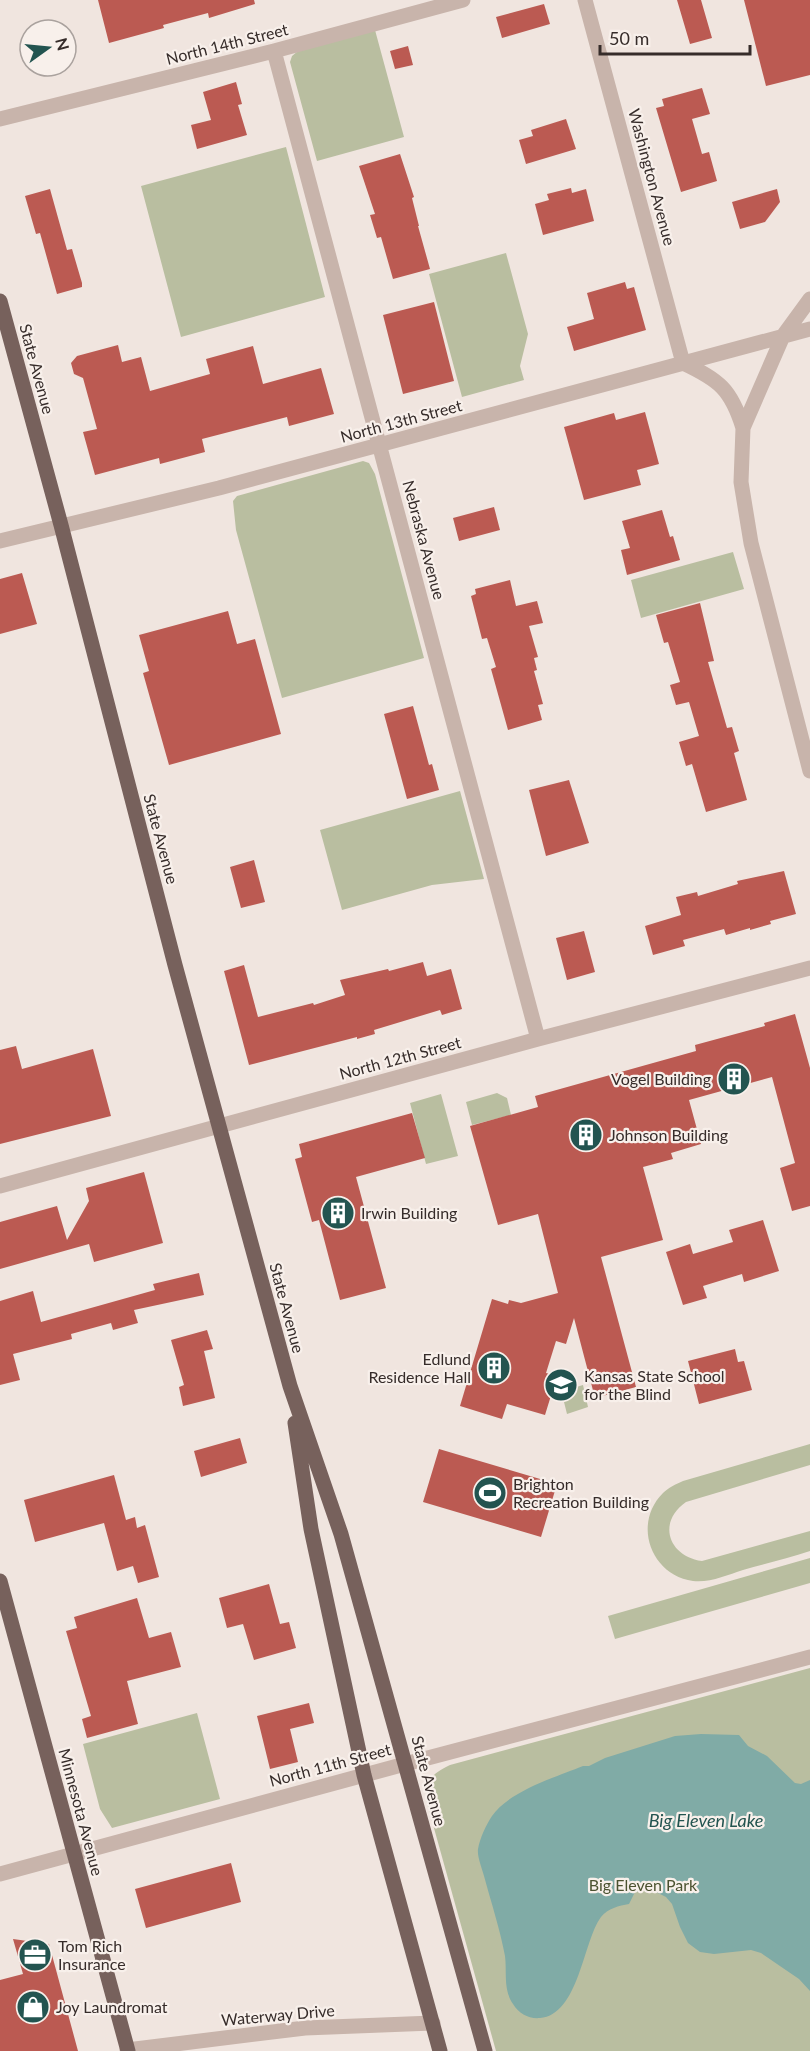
<svg xmlns="http://www.w3.org/2000/svg" width="810" height="2051" font-family="Lato,sans-serif">
	<style>
		.green { fill: #b9bea0 }
		.water { fill: #80aba6 }
		.building { fill: #bb5a52 }
		.lines { fill: none; stroke-linecap: round; stroke-linejoin: round }
		.minor { stroke: #c8b4ab; stroke-width: 15 }
		.major { stroke: #77615c; stroke-width: 15 }
		.labels { text-anchor: middle; stroke-width: 4.5; stroke-linejoin: round; paint-order: stroke }
		.street-label { font-size: 16px; fill: #362c2a; stroke: #f8f0eb }
		.poi-label { font-size: 16px; fill: #362c2a; stroke: #f8f0eb; text-anchor: start }
		.park-label { font-size: 16px; fill: #4b5230; stroke: #f8f0eb }
		.water-label { font-size: 18px; font-style: italic; fill: #235450; stroke: #f8f0eb }
	</style>
	<rect width="100%" height="100%" fill="#f0e5df"/>
	<path class="green" d="M375 30 404 137 317 161 290 62 292 56 298 51Z
		M286 147 325 297 181 337 141 186Z
		M506 253 528 334 520 366 524 380 462 397 429 274Z
		M363 461 369 463 375 474 424 658 282 698 236 530 233 501 237 496Z
		M733 552 744 589 641 618 631 580Z
		M460 791 484 879 432 885 342 910 320 830Z
		M497 1093 507 1098 511 1115 472 1125 466 1102Z
		M441 1094 458 1156 426 1164 410 1103Z
		M583 1385 588 1407 567 1414 562 1394 563 1391Z
		M810 1444V1465L686 1502C657 1522 668 1556 702 1561L810 1531V1551C788 1558 765 1564 743 1570 727 1575 710 1583 693 1581 651 1575 632 1524 663 1493 668 1488 676 1484 683 1481Z
		M810 1558V1583L615 1639 608 1616Z
		M810 1668V2051H496L427 1803C424 1782 431 1774 450 1765Z
		M197 1713 220 1799 112 1828 100 1809 83 1744Z"/>
	<path class="water" d="M701 1734 739 1735 748 1746 767 1756 795 1783 801 1784 810 1780V1991L799 1979 761 1953 751 1950 714 1954 700 1952 688 1943 680 1927 672 1904 666 1897 650 1889 635 1892 629 1904C619 1906 608 1908 601 1917 583 1941 579 2015 540 2018 529 2019 519 2014 513 2004 503 1990 507 1972 505 1956 500 1929 491 1902 484 1876 482 1868 477 1857 478 1849 480 1838 486 1825 492 1816 509 1791 556 1777 583 1766H589L605 1758 675 1736Z"/>
	<path class="building" d="M98 0H254L255 4 209 18 208 13 163 25 164 28 109 43Z
		M677 0H701L712 38 690 44Z
		M744 0H810V75L766 86Z
		M544 4 550 24 502 38 496 17Z
		M408 46 413 65 395 69 390 51Z
		M236 82 242 104 238 105 247 135 197 149 191 125 211 120 203 92Z
		M702 88 710 114 692 119 702 154 709 152 717 181 681 192 656 108 664 106 662 99Z
		M566 119 576 149 526 164 519 140 533 136 531 130Z
		M400 154 414 197 412 198 419 226H418L430 269 393 279 381 237 377 238 370 215 375 214 359 166Z
		M571 188 572 193 586 189 594 221 543 235 535 204 549 200 547 194Z
		M50 189 67 250 72 249 82 283V287L57 294 40 233 36 234 25 196Z
		M777 189 780 202 765 222 740 229 732 202Z
		M625 282 627 289 634 287 646 330 574 351 567 327 594 319 587 293Z
		M434 302 454 381 403 394 383 315Z
		M118 345 122 362 141 357 150 391 210 374 206 359 253 346 263 384 321 368 334 414 289 426 287 417 202 439 205 452 160 464 159 458 95 475 83 432 97 429 83 378 74 374 71 363 77 356Z
		M645 412 659 464 637 470 641 485 584 500 564 427 614 413 616 420Z
		M494 507 500 530 459 541 453 518Z
		M662 510 670 537 673 536 680 560 627 575 621 550 630 548 622 521Z
		M22 573 37 624 0 634V579Z
		M510 580 516 606 537 601 543 623 529 626 538 657 534 658 537 670 534 671 543 704 538 705 542 720 508 730 491 669 496 667 487 638 482 639 471 596 476 594 475 589Z
		M700 603 714 661 708 662 727 728 732 727 739 751 734 753 747 800 706 812 692 764 686 766 679 742 699 736 689 702 676 705 670 685 680 682 668 642 664 643 656 615Z
		M228 611 237 644 255 639 281 734 169 765 143 673 149 671 139 635Z
		M413 706 429 765 432 764 439 790 407 799 384 714Z
		M569 780 589 843 546 856 529 790Z
		M254 860 265 902 241 908 230 867Z
		M784 871 796 914 770 921 771 924 750 930V928L726 935 724 929 683 940 685 946 653 955 645 926 681 915 676 897 697 892 698 896 738 884 737 881Z
		M584 931 595 972 567 980 556 938Z
		M423 962 427 976 451 969 462 1009 442 1015 440 1010 374 1030 375 1034 357 1039V1037L249 1065 224 971 244 965 258 1017 313 1003 314 1005 345 995 340 980 388 969 389 971Z
		M795 1014 810 1068V1206L792 1211 780 1168 795 1163 772 1077 689 1100 701 1144 671 1153 673 1159 643 1167 663 1240 601 1257 636 1387 595 1398 574 1318 566 1344 556 1341 546 1373 557 1376 545 1415 507 1404 502 1419 460 1406 492 1299 508 1304 509 1300 521 1303 558 1293 538 1214 498 1225 470 1126 538 1107 535 1096 696 1051 695 1045 765 1026 764 1023Z
		M16 1046 22 1069 93 1049 111 1116 0 1144V1050Z
		M412 1113 425 1158 356 1177 386 1288 340 1300 319 1220 312 1222 295 1159 302 1157 299 1144Z
		M144 1172 163 1243 94 1262 89 1244 0 1269V1222L57 1206 67 1240 89 1201 86 1188Z
		M763 1220 779 1271 744 1282 742 1274 703 1286 707 1298 683 1305 666 1252 690 1244 693 1254 733 1242 729 1230Z
		M199 1273 204 1295 134 1310 138 1323 113 1330 111 1323 71 1334 72 1339 13 1354 20 1380 0 1385V1301L33 1291 41 1322 155 1290 153 1284Z
		M207 1330 213 1349 204 1351 215 1398 183 1406 179 1387 184 1385 171 1340Z
		M735 1349 738 1362 744 1361 752 1390 699 1404 688 1361Z
		M240 1438 247 1463 201 1477 194 1451Z
		M439 1449 557 1484 541 1537 423 1502Z
		M114 1475 126 1520 135 1517 137 1528 145 1525 159 1577 138 1583 133 1566 117 1571 104 1523 35 1542 24 1500Z
		M269 1584 280 1624 289 1622 296 1648 254 1660 243 1624 227 1628 219 1598Z
		M137 1598 149 1638 171 1632 181 1667 127 1681 138 1724 87 1738 82 1719 91 1716 66 1631 77 1628 74 1617Z
		M309 1703 314 1723 290 1729 298 1762 270 1769 257 1716Z
		M231 1863 241 1902 146 1928 135 1889Z
		M13 1939 49 1944 78 2051H0V1980L23 1974Z"/>
	<g class="lines">
		<path class="minor" d="M585 0 683 363
			M274 51 538 1039
			M0 119 274 51 463 0
			M810 299 783 336 743 428 741 482 751 543 810 771
			M683 363C719 380 731 389 743 428
			M0 541 219 488 810 329
			M0 1186 538 1039 810 968
			M0 1874 405 1764 810 1657
			M127 2050 305 2028 433 2023"/>
		<path class="major" d="M0 301 61 525 175 965 290 1386 341 1534 485 2051
			M295 1423 311 1529 364 1775 440 2051
			M0 1581 128 2051"/>
	</g>
	<defs>
		<symbol id="building-disc" viewBox="-11 -11 22 22"><circle r="9.5" fill="#235450" stroke="#f8f0eb"/><path d="M-4-6H4V6H1V3H-1V6H-4ZM-2.5-4.3h1.7v1.8h-1.7ZM.8-4.3h1.7v1.8H.8ZM-2.5-1h1.7V.8h-1.7ZM.8-1h1.7V.8H.8Z" fill="#fff"/></symbol>
		<symbol id="school-disc" viewBox="-11 -11 22 22"><circle r="9.5" fill="#235450" stroke="#f8f0eb"/><path d="M0-5L7-2L0 1L-7-2ZM-4 1L0 2.5L4 1V4Q0 6-4 4Z" fill="#fff"/></symbol>
		<symbol id="stadium-disc" viewBox="-11 -11 22 22"><circle r="9.5" fill="#235450" stroke="#f8f0eb"/><path d="M0-5a6.5 5 0 1 0 0 10a6.5 5 0 1 0 0-10ZM-3.5-1.8h7v3.6h-7Z" fill="#fff"/></symbol>
		<symbol id="office-disc" viewBox="-11 -11 22 22"><circle r="9.5" fill="#235450" stroke="#f8f0eb"/><path d="M-6-3h4V-5.5h4V-3h4V5H-6ZM-1-4.5V-3h2v-1.5ZM-6 0V1H6V0Z" fill="#fff"/></symbol>
		<symbol id="shop-disc" viewBox="-11 -11 22 22"><circle r="9.5" fill="#235450" stroke="#f8f0eb"/><path d="M-5-2.5h2.3a2.7 3.5 0 0 1 5.4 0H5L5.5 6h-11ZM-1.5-2.5h3a1.5 2.3 0 0 0-3 0Z" fill="#fff"/></symbol>
	</defs>
	<g fill-rule="evenodd">
		<use href="#building-disc" x="715" y="1060" width="38" height="38"/>
		<use href="#building-disc" x="567" y="1116" width="38" height="38"/>
		<use href="#building-disc" x="319" y="1194" width="38" height="38"/>
		<use href="#building-disc" x="475" y="1349" width="38" height="38"/>
		<use href="#school-disc" x="542" y="1366" width="38" height="38"/>
		<use href="#stadium-disc" x="471" y="1474" width="38" height="38"/>
		<use href="#office-disc" x="16" y="1936" width="38" height="38"/>
		<use href="#shop-disc" x="14" y="1988" width="38" height="38"/>
	</g>
	<g class="labels">
		<g class="street-label">
			<text transform="translate(227 44) rotate(-14)" y="6">North 14th Street</text>
			<text transform="translate(652 177) rotate(75)" y="6">Washington Avenue</text>
			<text transform="translate(37 369) rotate(75)" y="6">State Avenue</text>
			<text transform="translate(401 421) rotate(-15)" y="6">North 13th Street</text>
			<text transform="translate(424 540) rotate(75)" y="6">Nebraska Avenue</text>
			<text transform="translate(161 839) rotate(75)" y="6">State Avenue</text>
			<text transform="translate(400 1058) rotate(-15)" y="6">North 12th Street</text>
			<text transform="translate(287 1308) rotate(75)" y="6">State Avenue</text>
			<text transform="translate(330 1765) rotate(-15)" y="6">North 11th Street</text>
			<text transform="translate(429 1781) rotate(75)" y="6">State Avenue</text>
			<text transform="translate(81 1812) rotate(75)" y="6">Minnesota Avenue</text>
			<text transform="translate(278 2015) rotate(-5)" y="6">Waterway Drive</text>
		</g>
		<g class="poi-label">
			<text x="711" y="1085" text-anchor="end">Vogel Building</text>
			<text x="609" y="1141">Johnson Building</text>
			<text x="361" y="1219">Irwin Building</text>
			<text x="471" y="1365" text-anchor="end">Edlund<tspan x="471" dy="18">Residence Hall</tspan></text>
			<text x="584" y="1382">Kansas State School<tspan x="584" dy="18">for the Blind</tspan></text>
			<text x="513" y="1490">Brighton<tspan x="513" dy="18">Recreation Building</tspan></text>
			<text x="58" y="1952">Tom Rich<tspan x="58" dy="18">Insurance</tspan></text>
			<text x="56" y="2013">Joy Laundromat</text>
		</g>
		<g class="park-label">
			<text x="643" y="1891">Big Eleven Park</text>
		</g>
		<g class="water-label">
			<text x="706" y="1827">Big Eleven Lake</text>
		</g>
	</g>
	<g transform="translate(48 48) rotate(75)"><circle r="28" fill="#f8f0eb" stroke="#aaa29e" stroke-width="1.5"/>
	<path d="M0-4.5L10 22L0 15L-10 22Z" fill="#235450"/>
	<text y="-9" font-size="16" font-weight="bold" text-anchor="middle" fill="#362c2a">N</text>
	</g>
	<path d="M600 45v9h150v-9" fill="none" stroke="#362c2a" stroke-width="3"/>
	<text x="609" y="45" font-size="18" fill="#362c2a" stroke="#f8f0eb" stroke-width="4.5" paint-order="stroke">50 m</text>
</svg>
